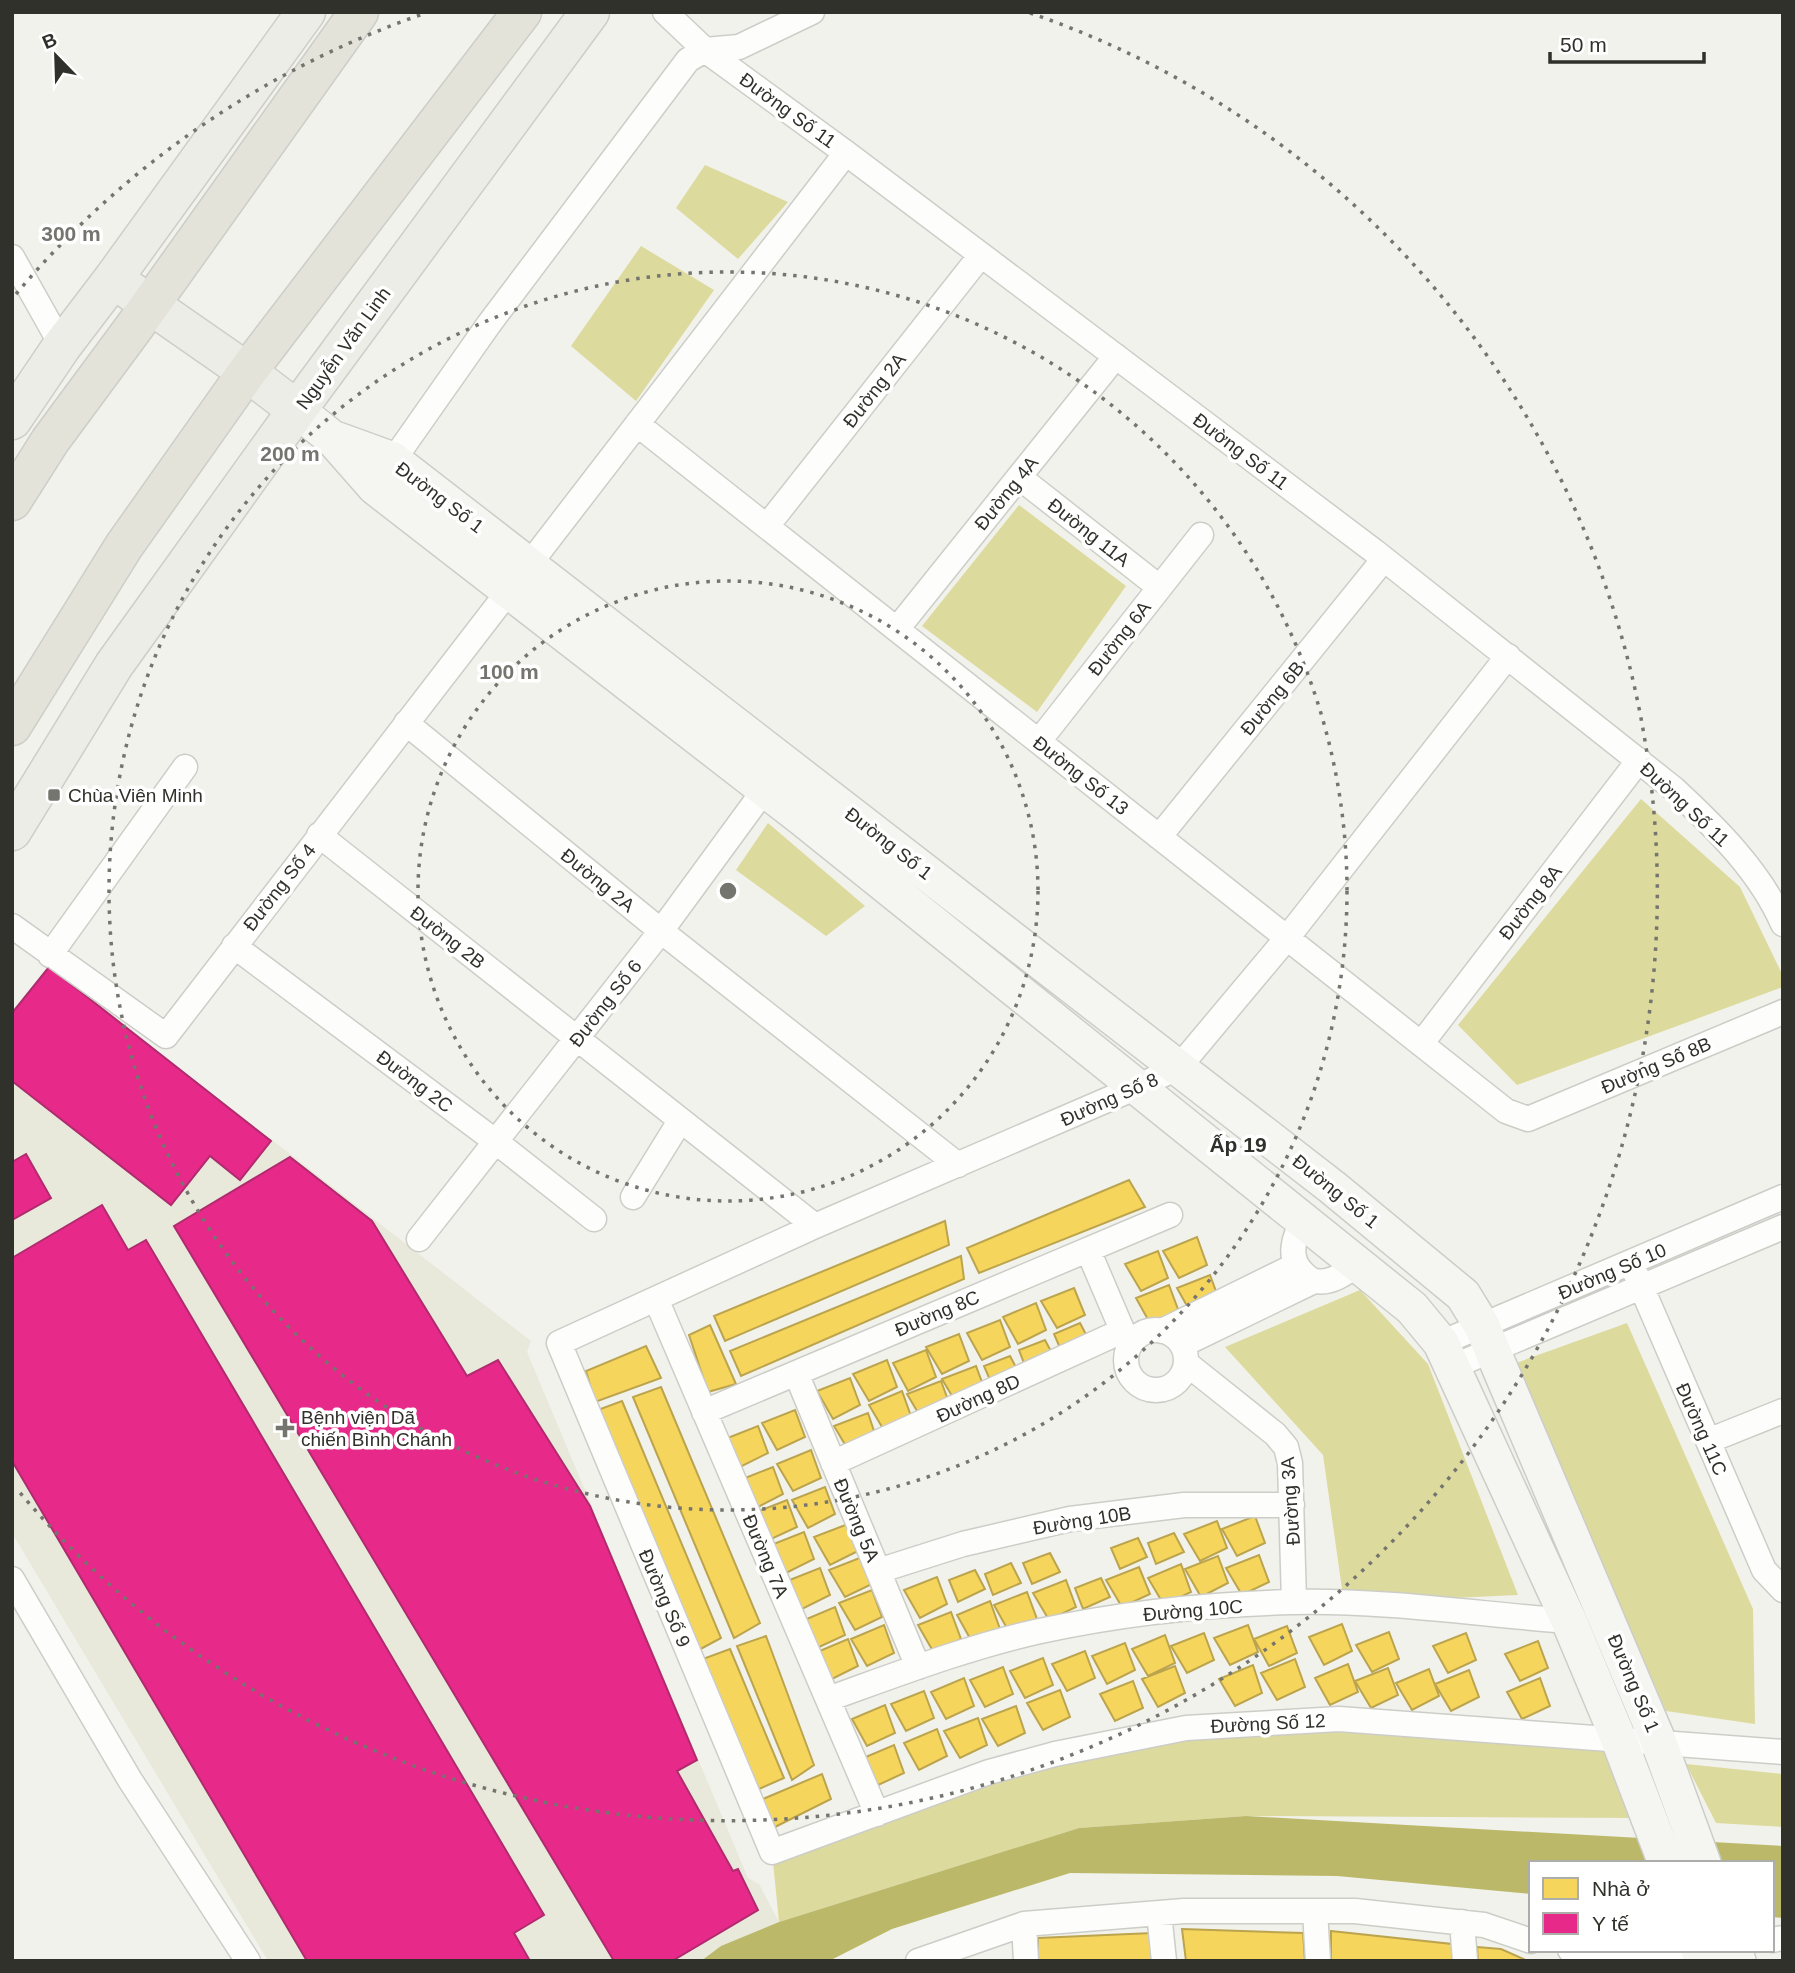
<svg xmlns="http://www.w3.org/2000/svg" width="1795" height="1973" font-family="Arial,sans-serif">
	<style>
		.built { fill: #e8e8db }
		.green { fill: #dcda9d }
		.water { fill: #bbb969 }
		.homes { fill: #f6d55c; stroke: #bba44d; stroke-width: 2 }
		.health { fill: #e7298a; stroke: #b02b6e; stroke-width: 2 }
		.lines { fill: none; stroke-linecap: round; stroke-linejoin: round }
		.street-casing { stroke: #cdcdc8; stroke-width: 27 }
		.secondary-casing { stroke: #cdcdc8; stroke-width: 38 }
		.primary-casing { stroke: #cdcdc9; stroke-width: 41 }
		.highway-casing { stroke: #cdcdc9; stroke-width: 41 }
		.street { stroke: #fdfdfc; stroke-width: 24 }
		.secondary { stroke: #f5f5f2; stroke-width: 35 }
		.primary { stroke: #edede8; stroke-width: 38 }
		.highway { stroke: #e4e3d9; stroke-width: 38 }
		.ring { fill: none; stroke: #75756f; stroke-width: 3.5; stroke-dasharray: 3.5 7 }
		.poi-dot { fill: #75756f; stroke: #fff; stroke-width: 2.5 }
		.labels { text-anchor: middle; stroke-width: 7; stroke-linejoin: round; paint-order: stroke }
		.street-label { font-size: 19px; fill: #31312b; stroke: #fff }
		.poi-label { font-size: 19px; fill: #31312b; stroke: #fff; text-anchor: start }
		.neighbourhood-label { font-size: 21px; font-weight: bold; fill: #31312b; stroke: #fff }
		.centre { fill: #75756f; stroke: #fff; stroke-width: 3.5 }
		.ring-label { font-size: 21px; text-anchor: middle; font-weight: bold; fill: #75756f; stroke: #fff; stroke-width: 7; stroke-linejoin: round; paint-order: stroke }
	</style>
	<rect width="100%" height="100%" fill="#f2f2ec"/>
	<path class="built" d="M49 967 531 1341 527 1352 748 1878 759 1884 779 1922 721 1947 701 1961H268L12 1533V1010Z"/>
	<path class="green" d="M705 165 788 202 738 259 676 208Z
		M641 246 714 290 636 401 571 346Z
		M1019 505 1126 586 1037 712 922 626Z
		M1641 799 1740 887 1783 976V987L1517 1085 1458 1025Z
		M768 823 865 906 826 936 736 870Z
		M1360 1290 1428 1364 1518 1595 1344 1603 1323 1455 1225 1347Z
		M1627 1323 1753 1609 1755 1724 1666 1711 1516 1363Z
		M1339 1719 1619 1740 1648 1818 1246 1816 1079 1828 779 1922 772 1852 1055 1754Z
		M1686 1764 1783 1774V1827L1716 1823Z"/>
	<path class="water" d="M1246 1816 1783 1846V1918L1772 1917V1863H1531V1894L1337 1876 1070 1873 892 1929 829 1961H701L721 1946 779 1922 1079 1828Z"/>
	<path class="homes" d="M1129 1180 1145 1207 979 1273 967 1248Z
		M945 1221 949 1245 725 1341 714 1316Z
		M1197 1237 1207 1265 1179 1278 1163 1251Z
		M1158 1251 1168 1278 1141 1291 1125 1264Z
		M961 1256 964 1279 741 1376 730 1351Z
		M1210 1275 1220 1302 1192 1315 1177 1288Z
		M1169 1285 1179 1312 1151 1325 1136 1298Z
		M1074 1288 1085 1315 1057 1328 1041 1301Z
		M1036 1303 1046 1330 1018 1344 1003 1317Z
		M1000 1320 1010 1347 982 1360 967 1333Z
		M1080 1323 1090 1342 1063 1355 1054 1334Z
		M710 1325 736 1384 708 1392 689 1335Z
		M959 1334 969 1361 942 1374 926 1347Z
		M1045 1340 1055 1359 1027 1371 1019 1350Z
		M646 1346 661 1378 595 1402 586 1371Z
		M926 1350 936 1377 908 1391 893 1363Z
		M1010 1356 1020 1375 993 1387 984 1366Z
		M887 1360 897 1387 869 1401 853 1374Z
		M976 1366 986 1393 958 1406 942 1379Z
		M850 1378 860 1405 833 1419 817 1391Z
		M941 1381 951 1408 923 1421 907 1394Z
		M661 1387 760 1623 734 1638 633 1397Z
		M902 1391 912 1419 885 1432 869 1405Z
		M622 1401 721 1638 695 1652 595 1411Z
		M795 1410 805 1437 777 1450 762 1423Z
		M868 1413 877 1440 850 1453 834 1426Z
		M758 1426 768 1453 740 1467 725 1439Z
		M811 1450 821 1478 793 1491 777 1464Z
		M773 1467 783 1494 756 1508 740 1480Z
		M825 1487 835 1514 808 1528 792 1500Z
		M787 1500 797 1527 769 1540 754 1513Z
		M1255 1516 1265 1543 1237 1556 1222 1529Z
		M1217 1521 1227 1548 1200 1561 1184 1534Z
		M848 1524 858 1551 830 1565 814 1537Z
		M804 1532 814 1559 786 1573 771 1545Z
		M1174 1533 1184 1552 1156 1564 1148 1543Z
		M1138 1538 1147 1557 1120 1569 1111 1548Z
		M1050 1553 1060 1572 1032 1584 1023 1563Z
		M1259 1555 1269 1582 1242 1595 1226 1568Z
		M1218 1556 1228 1583 1201 1597 1185 1569Z
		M862 1557 872 1584 845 1597 829 1570Z
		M1011 1563 1021 1583 993 1595 985 1574Z
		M1181 1564 1191 1592 1164 1605 1148 1578Z
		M1139 1567 1150 1594 1122 1607 1106 1580Z
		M820 1568 830 1595 802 1609 787 1581Z
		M975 1570 985 1589 958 1602 949 1580Z
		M937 1577 947 1604 920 1618 904 1590Z
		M1101 1578 1110 1597 1083 1609 1075 1588Z
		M1066 1580 1076 1607 1049 1620 1033 1593Z
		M872 1590 882 1617 855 1630 839 1603Z
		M1027 1592 1037 1619 1009 1632 994 1605Z
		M990 1601 1000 1629 972 1642 957 1615Z
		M835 1607 845 1635 817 1648 802 1621Z
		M951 1612 961 1639 934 1653 918 1625Z
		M1342 1624 1352 1651 1324 1665 1309 1637Z
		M884 1625 894 1653 867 1666 851 1639Z
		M1248 1625 1258 1652 1230 1665 1214 1638Z
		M1287 1626 1297 1653 1269 1666 1254 1639Z
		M1389 1632 1399 1659 1372 1672 1356 1645Z
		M1204 1633 1214 1660 1187 1673 1171 1646Z
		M1466 1633 1476 1660 1448 1673 1433 1646Z
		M1165 1635 1175 1663 1148 1676 1132 1649Z
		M766 1636 814 1765 792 1780 737 1646Z
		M848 1639 858 1666 830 1680 815 1653Z
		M1538 1641 1548 1668 1520 1681 1505 1654Z
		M1125 1643 1135 1670 1107 1684 1092 1656Z
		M730 1649 784 1778 759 1789 700 1660Z
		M1085 1651 1095 1678 1067 1691 1052 1664Z
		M1043 1658 1053 1685 1025 1698 1010 1671Z
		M1295 1659 1305 1687 1277 1700 1261 1673Z
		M1348 1664 1358 1692 1330 1705 1315 1678Z
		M1253 1665 1262 1693 1235 1706 1219 1679Z
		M1175 1666 1185 1693 1158 1707 1142 1679Z
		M1003 1667 1013 1694 985 1707 970 1680Z
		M1388 1668 1398 1695 1371 1708 1355 1681Z
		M1429 1669 1439 1696 1412 1710 1396 1683Z
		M1469 1670 1479 1697 1451 1711 1435 1684Z
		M964 1678 974 1706 946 1719 931 1692Z
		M1540 1678 1550 1706 1522 1719 1507 1692Z
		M1133 1681 1143 1708 1115 1721 1100 1694Z
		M1060 1690 1070 1717 1043 1730 1027 1703Z
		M924 1691 934 1718 906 1731 891 1704Z
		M885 1705 895 1733 867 1746 852 1719Z
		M1016 1706 1025 1733 998 1746 982 1719Z
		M978 1718 987 1745 960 1758 944 1731Z
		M937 1729 947 1756 919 1770 904 1743Z
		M894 1745 904 1773 876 1786 861 1759Z
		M822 1774 831 1799 773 1828 763 1799Z
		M1182 1929 1303 1933 1305 1961H1186Z
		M1331 1931 1452 1944 1453 1961H1331Z
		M1152 1933 1154 1961H1038V1938Z
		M1477 1947 1501 1949 1528 1961H1478Z"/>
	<path class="health" d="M49 967 271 1141 240 1180 210 1156 171 1205 12 1081V1013Z
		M26 1154 51 1198 12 1220V1162Z
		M290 1157 372 1221 467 1376 498 1360 590 1506 697 1760 677 1771 733 1871 738 1869 758 1910 672 1961H614L174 1226Z
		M102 1205 128 1250 146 1240 544 1915 514 1933 530 1961H307L12 1461V1258Z"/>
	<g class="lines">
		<defs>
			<path id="street" d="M665 12 705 50 846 153 1374 551 1674 789C1716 828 1760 871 1783 924
				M12 257 62 346
				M637 424 1506 1111 1528 1119 1783 1012
				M385 472 489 324 688 60 705 50 739 47 812 12
				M1019 477 1159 587
				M767 526 981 255
				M897 629 1116 356
				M1508 656 1287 938 1179 1067 1137 1087 815 1226 559 1343 772 1852 989 1772 1055 1754 1186 1728 1339 1719 1783 1752
				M406 723 661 931 958 1165
				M1039 741 1201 535
				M319 835 815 1226
				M1159 837 1384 559
				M12 926 166 1036 846 153
				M234 946 495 1141 594 1219
				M50 955 185 767
				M1421 1044 1639 760
				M633 1197 680 1121
				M1304 1220C1294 1236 1287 1257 1302 1272 1306 1276 1311 1281 1316 1281 1331 1284 1346 1273 1357 1264
				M419 1239 661 931 773 778
				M1088 1250 1129 1346
				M1631 1263 1764 1570 1783 1590
				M656 1299 877 1814
				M1126 1360a30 30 0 1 1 60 0a30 30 0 1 1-60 0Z
				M1162 1331 1296 1265
				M1441 1343 1783 1197
				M1182 1345 1314 1281
				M1186 1363 1275 1434 1286 1447 1290 1463 1294 1602
				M1452 1367 1783 1227
				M796 1373 918 1667
				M704 1412 1170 1215
				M1708 1441 1783 1411
				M833 1463 1122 1331
				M878 1571 963 1544 1070 1519 1184 1505H1292
				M12 1579 130 1780 248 1961
				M828 1699C898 1674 968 1647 1040 1631 1123 1613 1208 1604 1293 1602 1385 1600 1477 1614 1569 1621
				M1315 1911 1318 1961
				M1159 1913 1164 1961
				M1462 1922 1465 1961
				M1024 1924 1026 1961
				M1772 1940 1783 1938
				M1570 1950 1651 1956 1715 1950
				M918 1961 1024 1924 1184 1911H1355L1484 1925 1531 1941"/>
			<path id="secondary" d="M297 410 332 438 375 487 802 818 1412 1308 1441 1343 1569 1621 1619 1740 1666 1863
				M335 439 393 460 1332 1187 1463 1295 1482 1326 1659 1743 1703 1863
				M1699 1950 1703 1961
				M1734 1950 1738 1961"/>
			<path id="primary" d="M122 285 247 372 297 410
				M12 420 62 346 113 279 306 12
				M12 831 114 665 297 410 590 12"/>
			<path id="highway" d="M12 501 50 441 135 326 359 12
				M12 726 124 546 247 372 522 12"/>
		</defs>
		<use href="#street" class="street-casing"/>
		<use href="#secondary" class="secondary-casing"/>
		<use href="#primary" class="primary-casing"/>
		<use href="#highway" class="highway-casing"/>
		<use href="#street" class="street"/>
		<use href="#secondary" class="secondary"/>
		<use href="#primary" class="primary"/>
		<use href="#highway" class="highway"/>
	</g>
	<g class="ring">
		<circle cx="728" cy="891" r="310"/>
		<circle cx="728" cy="891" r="619"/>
		<path d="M16 294A929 929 0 0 1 426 13M1030 13A929 929 0 1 1 16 1488"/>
	</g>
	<g class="poi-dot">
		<rect x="47" y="788" width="14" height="14" rx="3.5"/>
		<path d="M281.5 1417.5h7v7h7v7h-7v7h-7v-7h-7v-7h7z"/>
	</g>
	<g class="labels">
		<g class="street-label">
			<text transform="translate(788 110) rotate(36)" y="7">Đường Số 11</text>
			<text transform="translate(343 348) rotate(-54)" y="7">Nguyễn Văn Linh</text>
			<text transform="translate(874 390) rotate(-52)" y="7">Đường 2A</text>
			<text transform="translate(1241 451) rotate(37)" y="7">Đường Số 11</text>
			<text transform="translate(1006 493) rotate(-51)" y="7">Đường 4A</text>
			<text transform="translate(440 497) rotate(37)" y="7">Đường Số 1</text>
			<text transform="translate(1089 532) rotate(38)" y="7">Đường 11A</text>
			<text transform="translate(1119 638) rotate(-52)" y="7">Đường 6A</text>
			<text transform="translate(1272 698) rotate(-51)" y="7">Đường 6B</text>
			<text transform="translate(1081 775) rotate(38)" y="7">Đường Số 13</text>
			<text transform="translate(1685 804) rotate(43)" y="7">Đường Số 11</text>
			<text transform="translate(889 843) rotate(38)" y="7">Đường Số 1</text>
			<text transform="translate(598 880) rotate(39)" y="7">Đường 2A</text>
			<text transform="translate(279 887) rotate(-52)" y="7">Đường Số 4</text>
			<text transform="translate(1530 902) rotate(-52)" y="7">Đường 8A</text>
			<text transform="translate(448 937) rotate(38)" y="7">Đường 2B</text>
			<text transform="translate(605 1003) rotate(-52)" y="7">Đường Số 6</text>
			<text transform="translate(1656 1065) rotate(-23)" y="7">Đường Số 8B</text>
			<text transform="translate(415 1081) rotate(37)" y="7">Đường 2C</text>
			<text transform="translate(1109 1099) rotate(-24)" y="7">Đường Số 8</text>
			<text transform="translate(1336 1191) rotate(39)" y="7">Đường Số 1</text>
			<text transform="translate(1612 1271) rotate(-23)" y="7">Đường Số 10</text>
			<text transform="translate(937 1313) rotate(-23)" y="7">Đường 8C</text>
			<text transform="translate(978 1398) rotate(-25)" y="7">Đường 8D</text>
			<text transform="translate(1702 1429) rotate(66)" y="7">Đường 11C</text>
			<text transform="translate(1290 1501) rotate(-94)" y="7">Đường 3A</text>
			<text transform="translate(857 1520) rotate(67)" y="7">Đường 5A</text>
			<text transform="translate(1082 1520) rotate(-9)" y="7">Đường 10B</text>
			<text transform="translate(766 1556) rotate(67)" y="7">Đường 7A</text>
			<text transform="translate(665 1598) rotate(67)" y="7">Đường Số 9</text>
			<text transform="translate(1193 1610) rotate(-5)" y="7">Đường 10C</text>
			<text transform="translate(1634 1683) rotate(67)" y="7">Đường Số 1</text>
			<text transform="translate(1268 1723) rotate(-3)" y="7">Đường Số 12</text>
		</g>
		<g class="poi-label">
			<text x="68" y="802">Chùa Viên Minh</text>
			<text x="301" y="1424">Bệnh viện Dã<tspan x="301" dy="22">chiến Bình Chánh</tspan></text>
		</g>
		<g class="neighbourhood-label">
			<text x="1238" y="1152">Ấp 19</text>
		</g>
	</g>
	<circle cx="728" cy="891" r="10" class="centre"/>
	<g class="ring-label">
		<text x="71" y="241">300 m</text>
		<text x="290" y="461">200 m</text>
		<text x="509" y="679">100 m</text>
	</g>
	<rect width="1795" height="1973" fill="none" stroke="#31312b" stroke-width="28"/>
	<rect x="1529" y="1861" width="245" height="91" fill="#ffffff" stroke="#adadaa" stroke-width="2"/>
	<rect x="1543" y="1878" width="35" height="21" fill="#f6d55c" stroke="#adadaa" stroke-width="2"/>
	<text x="1592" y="1896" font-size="21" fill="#31312b">Nhà ở</text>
	<rect x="1543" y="1913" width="35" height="21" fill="#e7298a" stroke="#adadaa" stroke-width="2"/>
	<text x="1592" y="1931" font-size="21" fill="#31312b">Y tế</text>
	<g transform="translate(56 56) rotate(337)" stroke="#ffffff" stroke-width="5" paint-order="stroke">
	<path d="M0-5L12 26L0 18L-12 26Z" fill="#31312b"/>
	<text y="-10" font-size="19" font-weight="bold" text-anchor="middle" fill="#31312b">B</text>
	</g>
	<path d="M1550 52v10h154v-10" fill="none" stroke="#31312b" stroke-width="3.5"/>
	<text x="1560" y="52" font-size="21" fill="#31312b" stroke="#ffffff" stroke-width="5" paint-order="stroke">50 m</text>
</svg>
